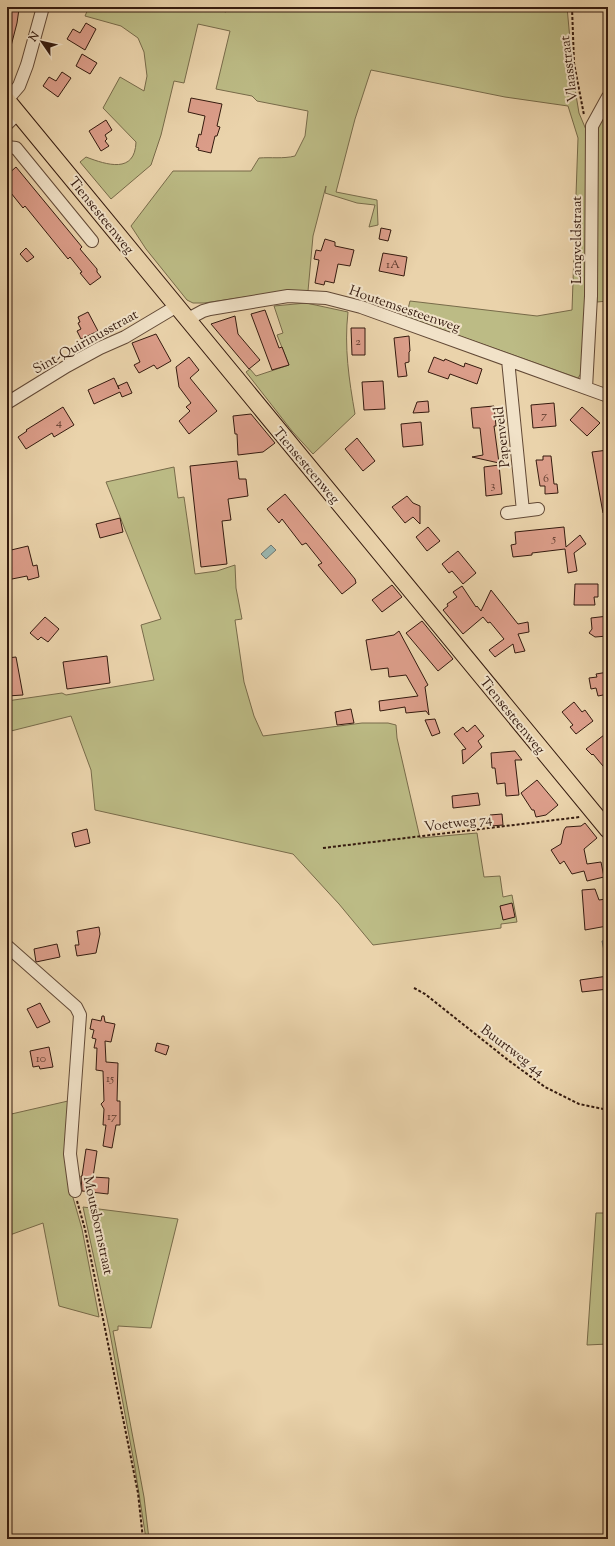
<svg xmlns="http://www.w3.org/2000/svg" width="615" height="1546" font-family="'Sorts Mill Goudy',serif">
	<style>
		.green { fill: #bcbb85; stroke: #786b4a }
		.water { fill: #99b6b0; stroke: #717870 }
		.building { fill: #db9d89; stroke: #351b0f }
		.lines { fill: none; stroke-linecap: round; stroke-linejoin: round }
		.minor-casing { stroke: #624936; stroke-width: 14 }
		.major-casing { stroke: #351b0f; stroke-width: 18 }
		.path { stroke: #351b0f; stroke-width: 2; stroke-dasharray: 3 2; stroke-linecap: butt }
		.minor { stroke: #f1e2c8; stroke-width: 12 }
		.major { stroke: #ead3ab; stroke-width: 16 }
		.labels { text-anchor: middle; stroke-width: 4; stroke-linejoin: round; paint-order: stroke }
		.number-label { font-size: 12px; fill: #5e3c2e }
		.street-label { font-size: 14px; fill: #351b0f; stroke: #f1e2c8 }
	</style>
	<rect width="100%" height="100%" fill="#ead3ab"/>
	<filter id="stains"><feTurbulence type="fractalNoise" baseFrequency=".005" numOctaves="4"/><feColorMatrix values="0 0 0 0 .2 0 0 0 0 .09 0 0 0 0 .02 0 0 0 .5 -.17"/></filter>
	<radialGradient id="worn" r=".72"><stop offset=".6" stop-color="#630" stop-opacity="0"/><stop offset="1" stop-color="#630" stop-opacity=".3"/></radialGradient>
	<path class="green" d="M89 7H207L226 12 228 7H567L574 83 579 113 587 132 608 102V123L606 140 608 173V301L597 302V262L582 372 578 378 406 317 410 301 537 316 572 310 578 138 568 106 505 97 371 70 355 119 336 192 377 200 378 225 369 227 375 205 357 203 325 193 326 186 313 236 308 291H286L204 303H193L187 300 146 249 131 226 173 171H251L259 158C271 157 283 159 295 156L305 136 308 111 257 101 252 96 216 89 230 31 198 24 184 83 174 81 161 135 151 165 111 199 80 162 86 157C107 165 135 174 136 142L103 108 120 77 144 91 147 76 144 52 138 38 121 26 85 16Z
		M306 303 348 312C344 347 349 380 355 414L313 454 292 431 246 372 250 369 256 376 289 365 277 335 283 333 274 306Z
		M174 467 178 498 184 497 195 574 217 571 235 565 236 588 242 619 235 620 244 682 254 716 263 736 362 723H388L396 725 397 738 420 838 477 833 484 877 500 876 503 897 512 895 517 922 501 924V928L373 945 339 904 293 854 95 810 91 770 71 716 7 732V701L62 693 66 695 154 680 141 625 161 619 106 482Z
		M68 1101V1180L82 1229 99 1317 59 1306 43 1223 7 1236V1115Z
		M83 1207 178 1219 151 1328 118 1326V1330L113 1331 144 1497 149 1539H146L135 1468 109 1328Z
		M596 1213H608V1344L587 1345Z"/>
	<path class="water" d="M271 545 276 550 266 559 261 554Z
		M608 940V955L605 956 602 941Z"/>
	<path class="building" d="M7 7 19 9 17 23 10 50 7 49Z
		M86 23 96 29 85 50 67 39 73 29 80 33Z
		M82 54 97 63 90 74 76 66Z
		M62 72 71 78 58 97 43 86 49 77 56 81Z
		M191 98 222 104 217 126 220 127 217 136H215L211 153 198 150 199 148 196 147 199 134 201 135 205 116 188 112Z
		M106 120 112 130 105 135 107 139 105 141 109 146 101 151 89 131Z
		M16 167 82 247 80 249 97 269V272L101 277 90 285 80 273 82 272 70 257 68 259 25 206 23 208 7 188V175Z
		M381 228 391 230 388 241 379 239Z
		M325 239 335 242V246L354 250 350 266 338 264 334 283 325 281 324 285 315 283 319 260 314 259 316 250 321 251Z
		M26 248 34 257 27 262 20 254Z
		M383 253 407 257 404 276 379 271Z
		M265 310 279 348 282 347 289 365 272 370 251 314Z
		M88 312 98 331 81 339 77 331 81 329 78 323 80 322 78 317Z
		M235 316 238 334 260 360 249 369 211 324Z
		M351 328H365V355H352Z
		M156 334 171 361 157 369 154 365 139 373 134 365 140 362 132 343Z
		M409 336 410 351 409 352V362L405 363 407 376 398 377 394 338Z
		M189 357 199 370 190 378 217 411 189 434 179 421 190 411 186 407 191 403 179 387 176 367Z
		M434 357 444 361 445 359 464 367 465 363 482 369 477 384 450 374 448 379 428 372Z
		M114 378 119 389 118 386 127 382 132 393 122 397 120 392 94 404 88 390Z
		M383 381 385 409 364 410 362 382Z
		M428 401 429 412 413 413 417 402Z
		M554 403 556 426 533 428 531 405Z
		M494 406 496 426H494L499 463 472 457 483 455 480 428H473L471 408Z
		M63 407 74 425 54 437 52 433 26 449 18 437 27 431 26 430Z
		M582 407 600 423 587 436 570 420Z
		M251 414 275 443 263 452 238 455 237 434H235L233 416Z
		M421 422 423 445 403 447 401 424Z
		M357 438 375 461 363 471 345 449Z
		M608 450V513H603L592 452Z
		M543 456H551L554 484H557L558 493 545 494V486H540L536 460H543Z
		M237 461 239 479H246L248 496 228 499 231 520 222 521 227 564 201 567 190 466Z
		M499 465 502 494 486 496 484 467Z
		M285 494 355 579 356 583 342 594 318 565 322 563 306 543 302 545 282 519 279 523 267 509Z
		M407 496 413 503 420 506V524L413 517 405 523 392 507Z
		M120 518 123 532 100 538 96 524Z
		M428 527 440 541 427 551 416 537Z
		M564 527 566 547 580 535 586 544 574 553 577 571 568 573 565 549 532 553V555L513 557 511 545 516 544 515 532Z
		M28 546 33 566 37 565 39 577 28 580 27 576 7 580V551Z
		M458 551 476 573 463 584 452 571 449 573 442 564Z
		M575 584H598V597H594L595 605H574Z
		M392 585 402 597 382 612 372 600Z
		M462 586 476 607 477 606 481 611 491 590 518 624 528 622 529 632 518 634 525 651 515 653 513 644 495 657 489 650 504 639 490 622 488 623 483 617 463 634 443 610 448 606 447 604 457 597 453 592Z
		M608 616V636L595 637 589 633 592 629 591 618Z
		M45 617 59 629 48 642 41 637 38 640 30 633Z
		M422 621 453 659 438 671 406 633Z
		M399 631 428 685 425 687 429 715 426 711 406 713 405 707 380 711 379 701 418 696 406 675 389 677 388 668 371 670 366 640 394 635Z
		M107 656 110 683 67 689 63 662Z
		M16 657 23 695 7 696V658Z
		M608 672V694L598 696 596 688 591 689 589 678 597 677 596 674Z
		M574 702 582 712 585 710 593 721 576 734 570 727 573 725 562 712Z
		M351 709 354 723 337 725 335 712Z
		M435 719 440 733 432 736 425 720Z
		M475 725 484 736 478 741 482 747 463 764 462 750 466 749 454 734 463 727 467 732Z
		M604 735 608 740V772L593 754 592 755 586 749Z
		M515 751 522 760H515L519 795 506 796 505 783 497 784 495 768H492L491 753Z
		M537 780 558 805 546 815 536 817 534 810H532L521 793Z
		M478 793 480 805 453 808 452 796Z
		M502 814 503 825 491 826 490 815Z
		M585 823 597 838 584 849 587 864 601 862 604 877 587 881 584 871 572 874 564 861 560 864 551 850 561 844 564 830 566 827 581 826Z
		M87 829 90 843 75 847 72 833Z
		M595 889 599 900 606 899 607 911H604L607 926 585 930 582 890Z
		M512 903 515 917 503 920 500 906Z
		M99 927 100 934 96 953 77 956 75 945H79L77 931Z
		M57 944 60 957 36 962 34 949Z
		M608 976V989L582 992 580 980Z
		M40 1003 50 1022 37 1028 27 1009Z
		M102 1016H104L105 1022 115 1024 111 1042 105 1041 106 1062 118 1063 117 1101H120V1125H116L112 1148 103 1146 106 1125H103L104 1109 101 1104 104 1101 103 1071 96 1070 97 1048H94L96 1039 92 1038 94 1030 90 1029 92 1019 101 1021Z
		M157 1043 169 1046 166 1055 155 1051Z
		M49 1047 53 1067 40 1069 39 1066 33 1067 30 1051Z
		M86 1149 97 1151 93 1177 109 1178 108 1194 82 1191 81 1176H82Z"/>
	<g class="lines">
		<defs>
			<path id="minor" d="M7 100 19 86 27 65 43 7
				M7 124 18 113
				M7 147 16 148 92 241
				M188 319 203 311 210 309 288 296 326 298 361 307 608 396
				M508 360 523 511
				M586 388 591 296 592 126 608 97
				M7 403 67 366 100 348 125 337 177 306
				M507 513 538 509
				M7 946 76 1007 80 1015 70 1154 75 1191"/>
			<path id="major" d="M7 100 608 830"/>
		</defs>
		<use href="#minor" class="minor-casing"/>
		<use href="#major" class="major-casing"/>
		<path class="path" d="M572 7 574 63 584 115
			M323 848 580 817
			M414 988 425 994 508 1060 545 1087 579 1104 608 1110
			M77 1201 85 1229 138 1493 143 1539"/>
		<use href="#minor" class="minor"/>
		<use href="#major" class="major"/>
	</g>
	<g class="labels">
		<g class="number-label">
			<text x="393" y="268">1A</text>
			<text x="358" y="345">2</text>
			<text x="544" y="419">7</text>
			<text x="59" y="426">4</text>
			<text x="546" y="482">6</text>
			<text x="493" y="489">3</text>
			<text x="554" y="542">5</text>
			<text x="41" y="1062">10</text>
			<text x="110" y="1082">15</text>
			<text x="112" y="1120">17</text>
		</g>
		<g class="street-label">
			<text transform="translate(568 69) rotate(-97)" y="5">Vlaasstraat</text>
			<text transform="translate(102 215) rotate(51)" y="5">Tiensesteenweg</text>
			<text transform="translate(576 240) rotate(-90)" y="5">Langveldstraat</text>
			<text transform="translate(405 308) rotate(19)" y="5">Houtemsesteenweg</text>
			<text transform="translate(85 341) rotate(-29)" y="5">Sint-Quirinusstraat</text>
			<text transform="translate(501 437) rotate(-96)" y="5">Papenveld</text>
			<text transform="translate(307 465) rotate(50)" y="5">Tiensesteenweg</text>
			<text transform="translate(513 715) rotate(51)" y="5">Tiensesteenweg</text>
			<text transform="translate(458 822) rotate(-7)" y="5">Voetweg 74</text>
			<text transform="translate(513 1050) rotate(37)" y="5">Buurtweg 44</text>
			<text transform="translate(99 1225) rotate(78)" y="5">Moutsbornstraat</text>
		</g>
	</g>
	<rect width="615" height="1546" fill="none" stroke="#ead3ab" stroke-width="24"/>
	<rect x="8" y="8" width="599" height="1530" fill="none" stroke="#351b0f" stroke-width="2"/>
	<rect x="12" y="12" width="591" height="1522" fill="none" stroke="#351b0f"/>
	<g transform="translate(42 42) rotate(304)" stroke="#f1e2c8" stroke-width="3" paint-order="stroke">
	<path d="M0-3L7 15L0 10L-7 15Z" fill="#351b0f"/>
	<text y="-6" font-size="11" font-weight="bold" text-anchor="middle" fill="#351b0f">N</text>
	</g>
	<rect width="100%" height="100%" filter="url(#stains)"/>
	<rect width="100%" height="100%" fill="url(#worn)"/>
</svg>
